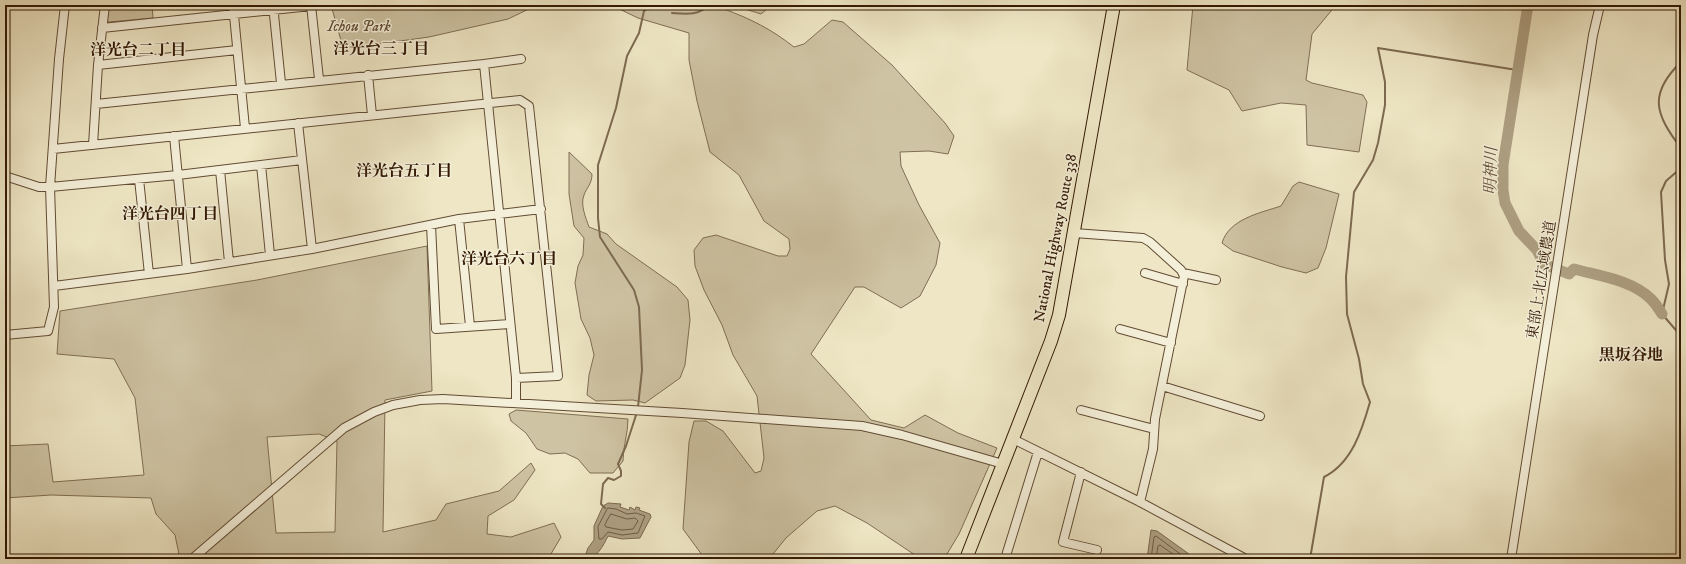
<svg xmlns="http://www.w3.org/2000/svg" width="1686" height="564" font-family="'IM FELL DW Pica','Noto Serif JP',serif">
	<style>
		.green { fill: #cec3a3; stroke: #806e54; fill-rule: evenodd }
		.water { fill: #aea083; stroke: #7d6a50 }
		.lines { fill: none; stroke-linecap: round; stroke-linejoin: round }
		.shore { stroke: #705c44; stroke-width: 1 }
		.stream { stroke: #7d6a50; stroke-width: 2 }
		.river { stroke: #aea083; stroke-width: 11 }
		.minor-casing { stroke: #624c34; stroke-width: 10 }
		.highway-casing { stroke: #331904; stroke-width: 14 }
		.minor { stroke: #f4efd9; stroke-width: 8 }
		.highway { stroke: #eee6c4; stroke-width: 12 }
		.labels { text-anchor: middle; stroke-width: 3; stroke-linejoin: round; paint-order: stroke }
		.park-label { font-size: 15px; font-style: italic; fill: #624c34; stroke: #f4efd9 }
		.street-label { font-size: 15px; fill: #331904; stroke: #f4efd9 }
		.neighbourhood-label { font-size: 16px; font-weight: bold; fill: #331904; stroke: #f4efd9 }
		.water-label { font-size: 16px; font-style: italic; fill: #644f37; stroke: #f4efd9 }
	</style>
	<rect width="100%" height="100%" fill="#eee6c4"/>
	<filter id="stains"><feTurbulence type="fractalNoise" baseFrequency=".005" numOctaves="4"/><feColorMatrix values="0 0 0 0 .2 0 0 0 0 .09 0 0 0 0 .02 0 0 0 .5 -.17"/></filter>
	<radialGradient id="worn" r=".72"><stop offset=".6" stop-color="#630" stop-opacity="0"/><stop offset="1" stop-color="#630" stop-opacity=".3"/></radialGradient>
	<path class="green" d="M107 5H152L153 18 109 22 106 21Z
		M331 5H537L508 19 429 37 349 48 342 44Z
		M611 5H772L761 14C751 11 733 4 724 9 751 19 771 29 794 47L804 44 832 20 843 22 892 65 945 123 954 136 948 154 929 151 900 152 901 166 919 205 940 243 936 265 920 296 901 308 864 287H855L811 354 871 420 904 428 925 415 958 433 997 448 959 534 944 559H921L867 523 835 506 817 511 786 538 769 559H705L683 529 689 442 694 421H706L723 431 755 473 761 471 764 458 757 396 733 355 722 325 704 290 695 266 694 250 703 238 716 235 778 256H787L790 249 789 239 764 221 739 175 710 152 697 101 689 60V33L638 18Z
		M1193 5H1336L1312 34 1306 80 1312 83 1363 95 1367 102 1359 152 1307 145 1306 105 1281 103 1242 111 1229 90 1187 70Z
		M569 152 592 174C592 184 587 187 584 195 580 205 586 218 589 227L607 234 616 244 677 287 688 300 690 320 685 365 680 378 645 403 633 400 596 401 587 395 589 375 594 355 590 338 581 319 575 283 578 266 583 255 584 238 574 226 569 194Z
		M1299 182 1339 194 1326 248 1318 268 1306 273 1282 267 1233 251 1222 243C1229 219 1260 213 1281 206L1293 186Z
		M427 246 432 391 385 400 383 532 436 520 446 504 499 491 531 463 535 470 514 500 488 516 487 534 511 537 554 523 561 537 548 559H180L175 535 156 514 151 498 51 495 5 498V446L48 444 53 482 144 475 135 398 114 359 57 354 60 311 257 280ZM319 434 337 441 335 532 276 533 267 437Z
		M516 410 628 419C628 434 623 446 623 461L613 473H590L578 459 565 453 550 454 537 449 526 433 511 421 509 414Z"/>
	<path class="water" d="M608 503 621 504 620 507 629 510 630 507 635 510 636 507 640 508 639 510 650 514 651 517 640 538 622 539 608 536C603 546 597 559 584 559L588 548 594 540V526L603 506Z
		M1151 530 1157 531 1189 554 1192 559H1147Z"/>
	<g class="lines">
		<path class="shore" d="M608 508 616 509 627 514 636 513 645 516 638 533 622 535 608 532 602 539H599L598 527Z
			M611 514 627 519 635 518 638 521 633 529 622 530 606 527 605 525Z
			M1151 559 1154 537 1156 536 1187 559
			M1156 559 1158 546 1160 545 1180 559"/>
		<path class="stream" d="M672 13C686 14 698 16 709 5
			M1681 62C1648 94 1655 114 1681 148
			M1681 168 1666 181 1661 192 1665 260 1669 284 1662 314 1681 336
			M638 407 642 370 639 307 634 290 600 237 598 218V165L616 108 627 56 639 33 644 11 653 5
			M605 508 601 504 603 484 608 478 614 480 621 476V471L618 464 626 446 637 412
			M1310 559 1324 477C1352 463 1362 430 1370 402L1363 384 1359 359 1347 314 1346 277 1354 192 1373 160 1378 143 1385 105V82L1378 48 1517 70"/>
		<path class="river" d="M1528 5 1503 165V190L1505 203 1519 231 1537 250 1544 264 1569 274 1574 269C1599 276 1632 280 1651 299 1656 304 1659 309 1662 314"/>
		<defs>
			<path id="minor" d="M233 5 245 128
				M273 5 281 83
				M311 5 319 79
				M102 28 311 6
				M484 64 521 59
				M98 65 237 50
				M368 75 372 115
				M96 104 484 64 516 378V402
				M298 123 312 249
				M174 136 187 269
				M93 145 98 65 105 5
				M53 149 520 100 529 106 558 376 516 378
				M261 165 270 255
				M220 170 229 262
				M5 176 39 187H50L178 175 302 160
				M139 179 149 274
				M459 219 470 326
				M431 225 436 329 510 324
				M1074 233 1143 238 1150 242 1181 270 1184 276 1155 419 1153 449 1140 502
				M1145 273 1183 284
				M1183 273 1216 280
				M54 286 187 269 312 249 459 219 541 209
				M1120 329 1171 343
				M5 335 48 331 54 307 50 187 59 59 65 5
				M1162 386 1260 416
				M1081 410 1154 429
				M1013 439 1140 502 1246 559
				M1081 472 1063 542 1097 550
				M192 559 344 428 374 412 393 405 420 400 443 399 682 413 862 426 902 435 1003 464
				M1005 559 1038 452
				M1511 559 1593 35 1600 5"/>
			<path id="highway" d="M966 559 1051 341 1059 315 1114 5"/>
		</defs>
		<use href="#minor" class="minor-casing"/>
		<use href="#highway" class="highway-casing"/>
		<use href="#minor" class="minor"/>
		<use href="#highway" class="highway"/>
	</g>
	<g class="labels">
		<g class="park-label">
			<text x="359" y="31">Ichou Park</text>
		</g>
		<g class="street-label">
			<text transform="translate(1055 238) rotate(-79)" y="5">National Highway Route 338</text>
			<text transform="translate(1541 280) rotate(-81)" y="5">東部上北広域農道</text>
		</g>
		<g class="neighbourhood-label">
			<text x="381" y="54">洋光台三丁目</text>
			<text x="138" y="55">洋光台二丁目</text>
			<text x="404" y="176">洋光台五丁目</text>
			<text x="170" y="219">洋光台四丁目</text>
			<text x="509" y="264">洋光台六丁目</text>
			<text x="1631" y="360">黒坂谷地</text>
		</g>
		<g class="water-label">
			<text transform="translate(1490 171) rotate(-89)" y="6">明神川</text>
		</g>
	</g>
	<rect width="1686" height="564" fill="none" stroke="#eee6c4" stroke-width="20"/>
	<rect x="6" y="6" width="1674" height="552" fill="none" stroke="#331904" stroke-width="2"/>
	<rect x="10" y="10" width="1666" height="544" fill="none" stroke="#331904"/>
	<rect width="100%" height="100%" filter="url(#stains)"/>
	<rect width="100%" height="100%" fill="url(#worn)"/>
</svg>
